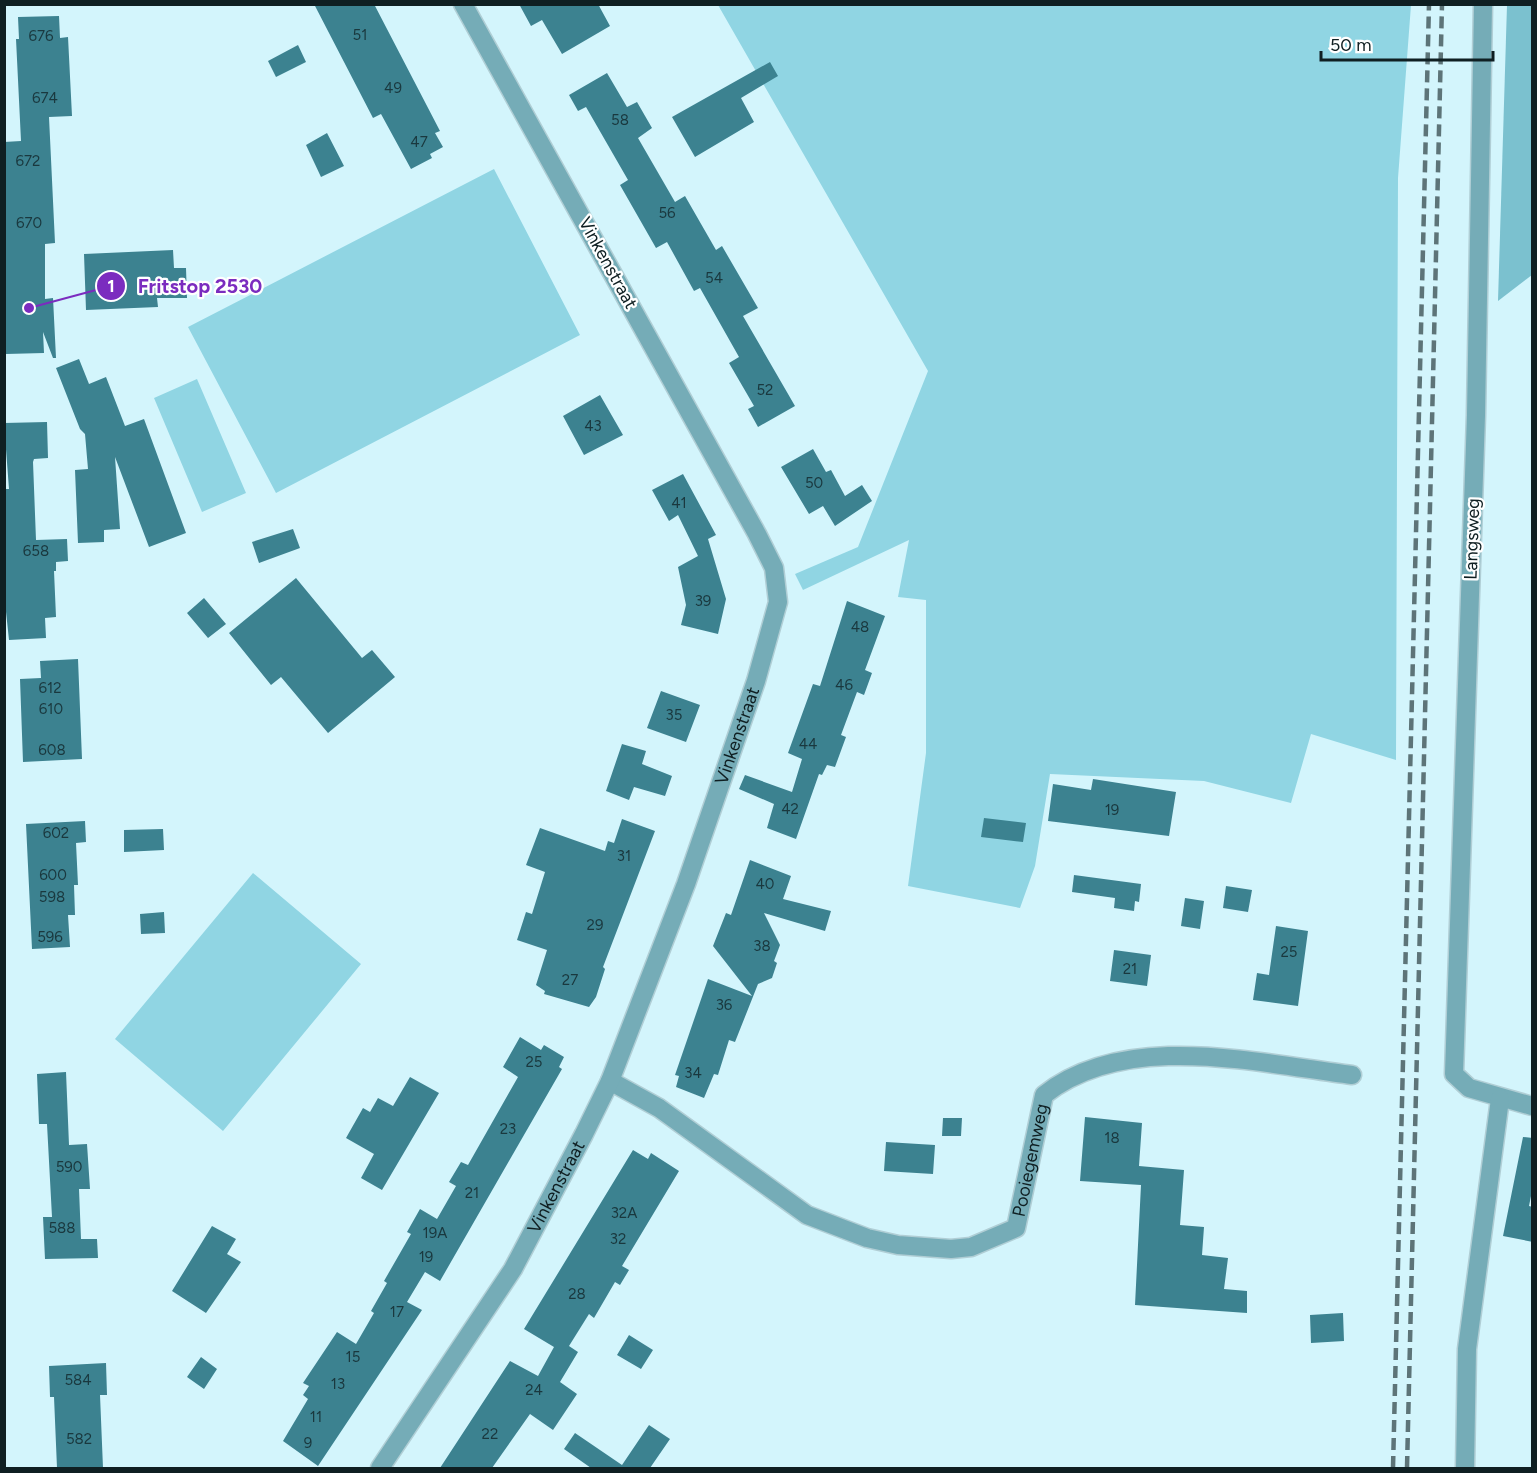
<svg xmlns="http://www.w3.org/2000/svg" width="1537" height="1473" font-family="Figtree,sans-serif">
	<style>
		.green { fill: #90d5e3 }
		.forest { fill: #7bc1cf }
		.building { fill: #3c8290 }
		.lines { fill: none; stroke-linecap: round; stroke-linejoin: round }
		.minor-casing { stroke: #b0ced5; stroke-width: 21 }
		.minor { stroke: #75acb7; stroke-width: 18 }
		.rail { stroke: #5d7478; stroke-width: 4.5; stroke-dasharray: 12 6; stroke-linecap: butt }
		.labels { text-anchor: middle; stroke-width: 4.5; stroke-linejoin: round; paint-order: stroke }
		.number-label { font-size: 15px; fill: #1a383e }
		.street-label { font-size: 18px; fill: #0f1f22; stroke: #fff }
		.leader { fill: none; stroke: #7b2cbf; stroke-width: 2 }
		.callout-dot { fill: #7b2cbf; stroke: #fff; stroke-width: 2 }
		.mark-label { font-size: 18px; text-anchor: middle; font-weight: bold; fill: #fff }
		.callout-label { font-size: 20px; text-anchor: middle; font-weight: bold; fill: #7b2cbf; stroke: #fff; stroke-width: 4.5; stroke-linejoin: round; paint-order: stroke }
	</style>
	<rect width="100%" height="100%" fill="#d3f5fc"/>
	<path class="green" d="M718 5H1411L1398 178 1396 760 1311 734 1291 803 1204 781 1050 774 1035 866 1020 908 908 886 926 753V600L898 597 909 540 803 590 795 574 858 547 928 371Z
		M494 169 580 335 276 493 188 327Z
		M197 379 246 493 202 512 154 398Z
		M253 873 361 964 223 1131 115 1039Z"/>
	<path class="forest" d="M1507 5H1532V275L1498 301Z"/>
	<path class="building" d="M314 4H374L440 131 435 133 443 147 430 154 432 158 411 169 381 114 373 118Z
		M519 4H598L610 26 562 54 542 20 531 26Z
		M59 16 60 38 68 37 72 116 49 117 55 243 45 244V299L53 298 56 358H53L43 332 44 353 6 354 4 142 21 141 16 39H19L18 17Z
		M298 45 306 62 276 77 268 61Z
		M770 62 778 76 741 98 754 122 695 157 672 117Z
		M607 73 627 107 637 102 652 128 638 138 675 202 685 196 716 250 722 246 758 308 743 316 795 406 758 427 748 409 754 406 729 363 739 357 700 288 694 291 667 242 656 248 620 185 628 180 586 107 578 111 569 95Z
		M327 133 344 166 321 177 306 145Z
		M173 250 174 268H186L187 298H157L158 307 86 310 84 254Z
		M79 359 89 384 106 377 125 426 144 419 186 533 149 547 115 457 120 529 104 530V542L78 543 75 470 88 469 85 434 80 429 56 368Z
		M600 395 623 435 584 455 563 416Z
		M47 422 48 458 34 459 33 462 36 540 67 539 68 561 56 562V571H54L56 617 45 618 46 638 9 640 4 593V489H9L4 423Z
		M813 449 826 472 831 470 845 496 862 485 872 501 835 526 823 506 809 514 781 467Z
		M683 474 716 535 708 539 726 599 718 634 681 625 686 605 678 567 698 556 678 515 669 521 652 490Z
		M293 529 300 548 259 563 252 542Z
		M296 578 362 658 372 650 395 677 328 733 281 677 271 685 229 633Z
		M204 598 226 624 208 638 187 613Z
		M847 601 885 616 865 670 872 673 864 695 857 692 841 735 846 737 835 767 827 765 822 775 819 774 796 839 767 828 774 804 739 789 745 775 792 792 802 759 788 753 813 684 820 686Z
		M78 659 82 759 23 762 20 679 41 678 40 661Z
		M661 691 700 705 686 742 647 728Z
		M622 744 646 751 642 764 672 776 665 796 634 787 629 800 606 791Z
		M1093 779 1176 792 1169 836 1048 821 1053 784 1091 790Z
		M984 818 1026 823 1023 842 981 837Z
		M622 819 655 831 603 967 605 969 596 997 589 1007 544 994 545 991 536 985 547 950 517 940 526 912 532 914 545 872 526 865 540 828 605 851 608 841 614 843Z
		M85 821 86 842 76 843 78 885H74L75 915H68L70 947 32 949 26 824Z
		M163 829 164 850 124 852V830Z
		M750 860 791 876 783 899 831 911 825 931 764 913 780 945 774 961 777 963 772 978 758 984 735 1042 729 1040 718 1075 714 1074 704 1098 676 1087 679 1076 675 1075 708 979 752 996 713 946 726 913 731 915Z
		M1074 875 1141 884 1139 902 1135 901 1134 911 1114 908 1115 898 1072 892Z
		M1226 886 1252 890 1248 912 1223 908Z
		M1185 898 1204 901 1200 929 1181 926Z
		M164 912 165 933 141 934 140 914Z
		M1276 926 1308 931 1298 1006 1253 1000 1257 973 1269 975Z
		M1114 950 1151 955 1147 986 1110 981Z
		M520 1037 541 1050 544 1045 564 1057 559 1067 562 1069 440 1281 425 1272 407 1302 422 1310 318 1466 283 1441 308 1399 303 1395 309 1386 303 1383 337 1332 356 1344 374 1313 371 1311 387 1283 384 1281 411 1234 407 1232 420 1209 437 1219 456 1186 449 1182 461 1162 468 1165 518 1077 503 1067Z
		M66 1072 69 1145 87 1144 90 1189H79L81 1239H97L98 1258 45 1259 43 1217H52L47 1124H39L37 1074Z
		M410 1077 439 1093 382 1190 361 1178 374 1154 346 1138 363 1108 370 1112 378 1098 393 1106Z
		M1085 1117 1142 1123 1139 1166 1184 1170 1180 1225 1204 1227 1202 1255 1228 1258 1224 1289 1247 1291V1313L1135 1305 1141 1185 1080 1181Z
		M943 1118H962L961 1136H942Z
		M1523 1137 1533 1138V1186L1529 1206 1533 1207V1242L1503 1236Z
		M886 1142 935 1145 933 1174 884 1171Z
		M633 1150 648 1159 651 1153 679 1171 622 1266 629 1270 620 1285 615 1282 594 1318 589 1314 569 1346 578 1352 560 1382 577 1394 553 1430 530 1414 492 1468H440L510 1361 538 1376 554 1347 524 1329Z
		M212 1226 236 1239 227 1254 241 1262 206 1313 172 1291Z
		M1343 1313 1344 1341 1311 1343 1310 1315Z
		M629 1335 653 1350 641 1369 617 1355Z
		M201 1357 217 1369 204 1389 187 1377Z
		M106 1363 107 1395H100L103 1468H57L54 1397H50L49 1366Z
		M649 1425 670 1439 650 1468H591L564 1449 575 1433 622 1465Z"/>
	<g class="lines">
		<defs>
			<g id="minor">
				<path d="M1483 4 1476 415 1454 1074 1469 1088 1532 1106"/>
				<path id="s1" d="M610 1081 659 1108 807 1215 867 1238 898 1245 951 1249 971 1247 1016 1228 1044 1095C1126 1030 1256 1063 1352 1075"/>
				<path id="s2" d="M380 1468 513 1269 584 1134 610 1081 686 884 756 681 778 602 774 568 757 534 463 4"/>
				<path d="M1465 1468 1467 1349 1500 1099"/>
			</g>
		</defs>
		<use href="#minor" class="minor-casing"/>
		<use href="#minor" class="minor"/>
		<path class="rail" d="M1393 1468 1429 4
			M1407 1468 1442 4"/>
	</g>
	<g class="labels">
		<g class="number-label">
			<text x="360" y="40">51</text>
			<text x="41" y="41">676</text>
			<text x="393" y="93">49</text>
			<text x="45" y="103">674</text>
			<text x="620" y="125">58</text>
			<text x="419" y="147">47</text>
			<text x="28" y="166">672</text>
			<text x="667" y="218">56</text>
			<text x="29" y="228">670</text>
			<text x="714" y="283">54</text>
			<text x="765" y="395">52</text>
			<text x="593" y="431">43</text>
			<text x="814" y="488">50</text>
			<text x="679" y="508">41</text>
			<text x="36" y="556">658</text>
			<text x="703" y="606">39</text>
			<text x="860" y="632">48</text>
			<text x="844" y="690">46</text>
			<text x="50" y="693">612</text>
			<text x="51" y="714">610</text>
			<text x="674" y="720">35</text>
			<text x="808" y="749">44</text>
			<text x="52" y="755">608</text>
			<text x="790" y="814">42</text>
			<text x="1112" y="815">19</text>
			<text x="56" y="838">602</text>
			<text x="624" y="861">31</text>
			<text x="53" y="880">600</text>
			<text x="765" y="889">40</text>
			<text x="52" y="902">598</text>
			<text x="595" y="930">29</text>
			<text x="50" y="942">596</text>
			<text x="762" y="951">38</text>
			<text x="1289" y="957">25</text>
			<text x="1130" y="974">21</text>
			<text x="570" y="985">27</text>
			<text x="724" y="1010">36</text>
			<text x="534" y="1067">25</text>
			<text x="693" y="1078">34</text>
			<text x="508" y="1134">23</text>
			<text x="1112" y="1143">18</text>
			<text x="69" y="1172">590</text>
			<text x="472" y="1198">21</text>
			<text x="624" y="1218">32A</text>
			<text x="62" y="1233">588</text>
			<text x="435" y="1238">19A</text>
			<text x="618" y="1244">32</text>
			<text x="426" y="1262">19</text>
			<text x="577" y="1299">28</text>
			<text x="397" y="1317">17</text>
			<text x="353" y="1362">15</text>
			<text x="78" y="1385">584</text>
			<text x="338" y="1389">13</text>
			<text x="534" y="1395">24</text>
			<text x="316" y="1422">11</text>
			<text x="490" y="1439">22</text>
			<text x="79" y="1444">582</text>
			<text x="308" y="1448">9</text>
		</g>
		<g class="street-label">
			<text transform="translate(608 263) rotate(61)" y="6">Vinkenstraat</text>
			<text transform="translate(1472 539) rotate(-88)" y="6">Langsweg</text>
			<text dy="6" stroke="none"><textPath href="#s2" startOffset="819">Vinkenstraat</textPath></text>
			<text dy="6" stroke="none"><textPath href="#s1" startOffset="526">Pooiegemweg</textPath></text>
			<text dy="6" stroke="none"><textPath href="#s2" startOffset="332">Vinkenstraat</textPath></text>
		</g>
	</g>
	<path class="leader" d="M29 308L111 286"/>
	<g class="callout-dot">
		<circle cx="29" cy="308" r="6"/>
		<circle cx="111" cy="286" r="15"/>
	</g>
	<g class="mark-label">
		<text x="111" y="292">1</text>
	</g>
	<g class="callout-label">
		<text x="200" y="293">Fritstop 2530</text>
	</g>
	<rect width="1537" height="1473" fill="none" stroke="#0f1f22" stroke-width="12"/>
	<path d="M1321 51v9h172v-9" fill="none" stroke="#0f1f22" stroke-width="3"/>
	<text x="1330" y="51" font-size="18" fill="#0f1f22" stroke="#ffffff" stroke-width="4.5" paint-order="stroke">50 m</text>
</svg>
